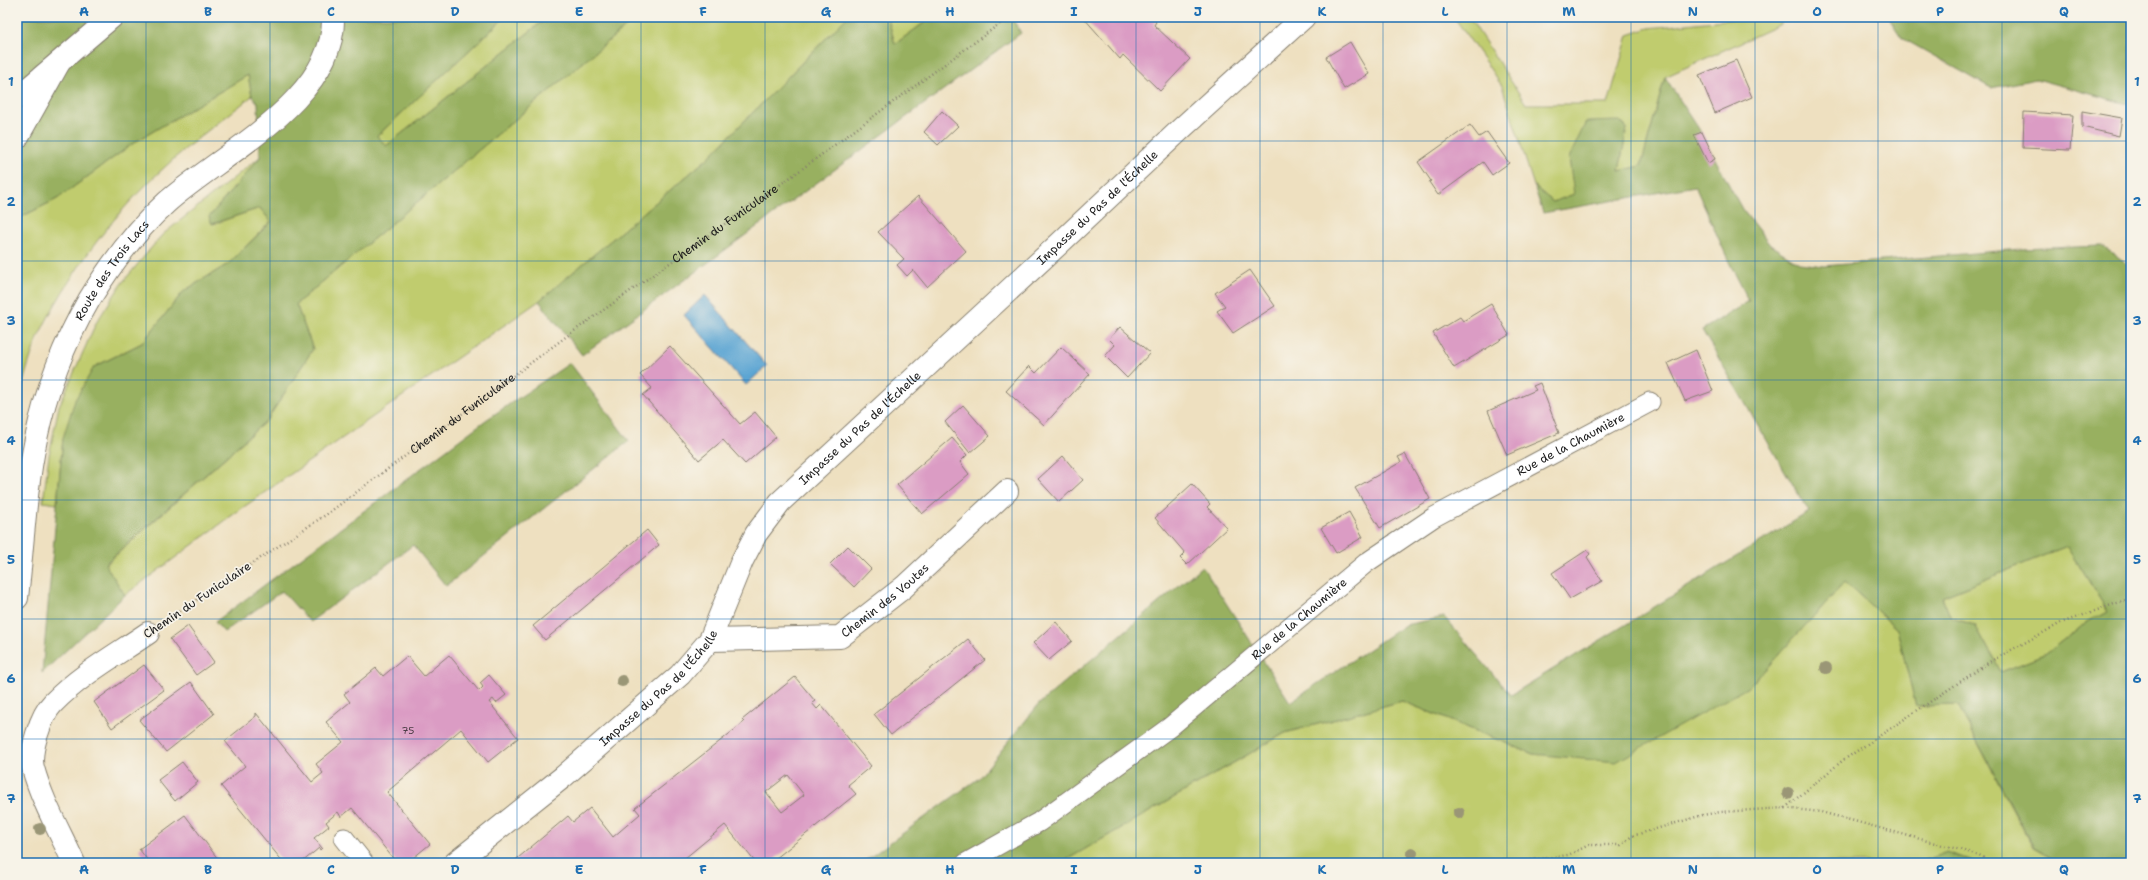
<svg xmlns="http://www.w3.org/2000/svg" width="2148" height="880" font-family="'Shantell Sans',sans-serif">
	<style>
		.green { fill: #c0cc6e; stroke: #6e7445 }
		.forest { fill: #98b061; stroke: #5a663e; fill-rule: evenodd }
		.water { fill: #5ca5d3; stroke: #3c6078 }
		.building { fill: #db9cc4; fill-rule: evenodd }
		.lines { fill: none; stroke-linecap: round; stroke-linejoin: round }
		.service-casing { stroke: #857e6e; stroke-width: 21 }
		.minor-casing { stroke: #857e6e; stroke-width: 24 }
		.tertiary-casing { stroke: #857e6e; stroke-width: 24 }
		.path { stroke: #857e6e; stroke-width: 2.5; stroke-dasharray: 1 3; stroke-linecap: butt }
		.service { stroke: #fff; stroke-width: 19 }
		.minor { stroke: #fff; stroke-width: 22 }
		.tertiary { stroke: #fff; stroke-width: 22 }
		.tree { fill: #9a9676 }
		.grid { fill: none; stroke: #1f6fb2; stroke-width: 1; stroke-opacity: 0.55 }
		.labels { text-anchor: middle; stroke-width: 3.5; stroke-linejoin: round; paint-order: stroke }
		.number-label { font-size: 10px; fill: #4c3c46 }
		.street-label { font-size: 12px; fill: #1c1c1c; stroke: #f7f3e8 }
		.neatline { fill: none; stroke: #1f6fb2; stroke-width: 1.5 }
		.grid-label { font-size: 13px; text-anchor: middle; font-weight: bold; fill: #1f6fb2 }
	</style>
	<rect width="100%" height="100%" fill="#f7f3e8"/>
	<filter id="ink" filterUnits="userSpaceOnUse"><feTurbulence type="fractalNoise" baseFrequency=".025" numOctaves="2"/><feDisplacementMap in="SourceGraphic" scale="8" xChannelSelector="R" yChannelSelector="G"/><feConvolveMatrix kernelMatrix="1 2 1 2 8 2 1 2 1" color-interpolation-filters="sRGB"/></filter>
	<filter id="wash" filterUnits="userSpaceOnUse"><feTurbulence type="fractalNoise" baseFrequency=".012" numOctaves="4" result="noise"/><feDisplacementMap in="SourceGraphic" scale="16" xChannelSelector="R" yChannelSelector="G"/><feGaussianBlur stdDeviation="0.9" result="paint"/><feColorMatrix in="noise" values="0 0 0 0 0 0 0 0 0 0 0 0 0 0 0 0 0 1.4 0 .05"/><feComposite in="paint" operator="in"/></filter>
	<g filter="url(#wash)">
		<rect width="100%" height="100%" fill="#eee0c0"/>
		<path class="green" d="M505 17H548L386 146 377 136Z
			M637 17H847L707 159 539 301 238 511 125 595 105 565 267 420 313 349 296 304Z
			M890 17H932L895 44 888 19Z
			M1454 17H1469L1526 104H1608L1628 35 1649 28 1753 17H1780L1781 24 1665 77 1641 166 1619 171 1627 128 1569 158 1575 194 1553 202 1534 186 1502 86Z
			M248 75 252 96C223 120 192 141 165 167 115 212 75 266 44 325 31 350 24 379 17 406V219L57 199 135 142Z
			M260 157 209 217 213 224 260 208 271 221 228 264 184 291 142 343 94 367 63 438 57 504 43 502 49 455 59 406 96 323 122 283 162 235Z
			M2067 546 2108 612 2080 627 2044 655 2001 672 1975 625 1951 618 1942 597Z
			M1845 582 1897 629 1916 706 1958 705 2033 848 2060 863H1975L1947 852 1919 863H1061L1285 733 1402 701 1533 754 1750 686Z"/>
		<path class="forest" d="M17 17H505L377 136 386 146 548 17H637L296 304 313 349 267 420 105 564 125 595 42 673 63 438 75 400 94 367 142 343 184 291 228 264 271 222 260 208 212 224 209 217 260 157 258 103 252 96 248 75 135 142 57 199 17 219Z
			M847 17H890L888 19 895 44 932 17H1011L1021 33 582 355 539 301 707 159Z
			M1888 17H2131V105L2036 79 1991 88 1902 38Z
			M1665 77 1699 129 1742 209 1770 245 1799 263 1824 266 2021 249 2102 246 2131 266V863H2060L2034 848 1958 705 1916 706 1897 629 1845 582 1750 686 1616 762 1533 754 1402 701 1285 733 1061 863H862L979 778 1039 704 1202 566 1290 702 1405 625 1444 617 1511 695 1809 512 1702 330 1749 301 1730 264 1695 186 1543 213 1534 186 1553 202 1574 194 1569 158 1586 122 1620 121 1627 128 1619 171 1641 166ZM2067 546 2108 612 2080 627 2044 655 2001 672 1975 625 1951 618 1942 597Z
			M570 363 629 441 446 586 413 545 310 622 282 591 224 632 215 622 486 420Z
			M1947 852 1975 863H1919Z"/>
		<path class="water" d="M705 295 767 366 746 385 684 315Z"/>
		<g id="blocks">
			<path class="building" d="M1083 17H1151L1156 22 1154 25 1190 59 1160 91 1123 55 1120 59Z
				M1350 42 1369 74 1344 89 1326 57Z
				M1736 60 1752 97 1715 113 1699 75Z
				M942 111 958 126 938 145 924 132Z
				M2082 111 2122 118 2119 136 2082 127Z
				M2024 112 2073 115 2070 150 2023 148Z
				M1470 125 1479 137 1487 132 1509 163 1492 175 1483 162 1438 195 1429 182 1431 181 1418 162Z
				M1702 132 1715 159 1708 163 1694 135Z
				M918 196 966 251 927 287 913 270 907 276 897 265 904 259 878 232Z
				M1250 270 1275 306 1233 333 1217 311 1225 306 1215 293Z
				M1491 304 1509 335 1454 368 1433 333 1460 317 1463 321Z
				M1120 327 1150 353 1127 378 1105 356 1115 345 1109 339Z
				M670 346 740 424 755 412 776 437 745 464 723 440 699 460 643 395 652 388 640 375Z
				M1061 347 1090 374 1044 425 1006 391 1029 366 1036 373Z
				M1696 350 1713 391 1685 401 1668 363Z
				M1540 383 1559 433 1507 455 1488 411 1536 390 1533 386Z
				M963 405 990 436 970 453 945 422Z
				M952 438 967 455 960 462 969 474 922 514 897 485Z
				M1405 454 1430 499 1380 528 1355 488 1401 462 1398 457Z
				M1063 456 1083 480 1059 502 1038 479Z
				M1192 484 1210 504 1207 507 1227 528 1187 565 1180 558 1185 553 1155 518Z
				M1349 512 1363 537 1336 553 1321 528Z
				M647 530 659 545 545 640 533 626Z
				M848 546 871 569 854 587 830 564Z
				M1587 550 1590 554 1587 557 1602 581 1570 599 1552 573Z
				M1056 622 1072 641 1049 660 1033 643Z
				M188 626 214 662 196 675 170 639Z
				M968 639 985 660 891 735 874 714Z
				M449 655 479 691 483 687 480 683 489 675 506 695 496 703 493 699 489 702 518 738 488 762 461 729 387 792 430 844 407 863H397L352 808 341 817 338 812 326 822 329 826 314 838 322 848 320 850 319 848 301 863H284L221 786 245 766 225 741 256 716V713L312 782 323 773 316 764 343 742 326 722 350 702 344 694 376 668 383 676 407 656 424 676Z
				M144 665 164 690 112 728 94 702Z
				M795 677 815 701 812 703 817 709 821 705 871 766 848 785 856 794 770 863H756L725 825 679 863H512L568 816 573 822 590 808 613 837 640 814 635 808 738 727 744 722 742 720ZM788 775 804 795 782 812 766 792Z
				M191 682 214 714 166 752 139 720Z
				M182 762 198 782 175 801 158 780Z
				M185 815 221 863H150L139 849Z"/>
		</g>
	</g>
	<g filter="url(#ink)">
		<use href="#blocks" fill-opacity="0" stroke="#857e6e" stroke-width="1"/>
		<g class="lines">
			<defs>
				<g id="service">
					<path d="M344 838 364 863"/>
					<path id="s2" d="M966 863 1039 822 1170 727 1366 563 1434 517 1650 402"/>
				</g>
				<g id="minor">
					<path d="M17 138 59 63"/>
					<path id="s3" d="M710 640 840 637 904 587 1007 491"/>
					<path d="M74 863C60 832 42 801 33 768 29 752 41 715 53 703 80 675 116 655 148 633"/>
					<path id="s4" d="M455 863 563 777 680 675 710 640 742 561 756 534 780 502 1060 243 1182 128 1304 17"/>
				</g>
				<g id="tertiary">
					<path d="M17 98 112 17"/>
					<path id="s5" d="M17 598C23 545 25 491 36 439 46 390 64 343 89 300 111 264 136 230 167 202 221 154 336 99 333 17"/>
				</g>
			</defs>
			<use href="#service" class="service-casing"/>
			<use href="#minor" class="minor-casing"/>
			<use href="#tertiary" class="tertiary-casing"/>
			<g class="path">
				<path id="s1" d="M170 618 327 514 567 336 795 174 1009 17"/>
				<path d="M1785 808 1842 761 1991 661 2061 623 2131 598"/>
				<path d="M1545 858 1548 863"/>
				<path d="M1511 863 1568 855 1589 845H1621L1632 836 1703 815 1720 812 1784 808 1821 812 1979 855 1993 863"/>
			</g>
			<use href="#service" class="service"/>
			<use href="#minor" class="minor"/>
			<use href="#tertiary" class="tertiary"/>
		</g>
		<g class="tree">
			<circle cx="1826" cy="668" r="6"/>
			<circle cx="622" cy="681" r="6"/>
			<circle cx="1788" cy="793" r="6"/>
			<circle cx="1459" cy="813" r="6"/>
			<circle cx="40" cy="829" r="6"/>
			<circle cx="1412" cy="853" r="6"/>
		</g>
	</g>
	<path class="grid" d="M146 17V863M270 17V863M393 17V863M517 17V863M641 17V863M765 17V863M888 17V863M1012 17V863M1136 17V863M1260 17V863M1383 17V863M1507 17V863M1631 17V863M1755 17V863M1878 17V863M2002 17V863M17 141H2131M17 261H2131M17 380H2131M17 500H2131M17 619H2131M17 739H2131"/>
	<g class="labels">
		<g class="number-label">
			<text x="408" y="734">75</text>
		</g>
		<g class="street-label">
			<text dy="4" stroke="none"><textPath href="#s4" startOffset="928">Impasse du Pas de l'Échelle</textPath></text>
			<text dy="4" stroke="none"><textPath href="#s1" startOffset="681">Chemin du Funiculaire</textPath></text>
			<text dy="4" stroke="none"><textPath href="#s5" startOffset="347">Route des Trois Lacs</textPath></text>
			<text dy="4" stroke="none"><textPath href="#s1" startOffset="357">Chemin du Funiculaire</textPath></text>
			<text dy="4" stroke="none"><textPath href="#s4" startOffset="604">Impasse du Pas de l'Échelle</textPath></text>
			<text dy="4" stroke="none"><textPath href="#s2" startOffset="738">Rue de la Chaumière</textPath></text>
			<text dy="4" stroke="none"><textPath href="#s3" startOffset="188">Chemin des Voutes</textPath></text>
			<text transform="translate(197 600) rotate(-34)" y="4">Chemin du Funiculaire</text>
			<text dy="4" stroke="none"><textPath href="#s2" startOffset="414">Rue de la Chaumière</textPath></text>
			<text dy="4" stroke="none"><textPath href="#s4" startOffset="269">Impasse du Pas de l'Échelle</textPath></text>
		</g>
	</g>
	<rect width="2148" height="880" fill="none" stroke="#f7f3e8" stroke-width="44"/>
	<rect x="22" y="22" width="2104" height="836" class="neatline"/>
	<g class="grid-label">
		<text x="84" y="16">A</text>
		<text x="208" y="16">B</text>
		<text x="331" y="16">C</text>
		<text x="455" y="16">D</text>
		<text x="579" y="16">E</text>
		<text x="703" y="16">F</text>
		<text x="826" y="16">G</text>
		<text x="950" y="16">H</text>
		<text x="1074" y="16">I</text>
		<text x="1198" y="16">J</text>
		<text x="1322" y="16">K</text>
		<text x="1445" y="16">L</text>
		<text x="1569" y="16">M</text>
		<text x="1693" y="16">N</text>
		<text x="1817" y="16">O</text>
		<text x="1940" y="16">P</text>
		<text x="2064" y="16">Q</text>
		<text x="11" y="86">1</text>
		<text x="2137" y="86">1</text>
		<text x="11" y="206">2</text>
		<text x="2137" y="206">2</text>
		<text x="11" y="325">3</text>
		<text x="2137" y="325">3</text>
		<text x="11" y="445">4</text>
		<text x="2137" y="445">4</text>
		<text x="11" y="564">5</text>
		<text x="2137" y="564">5</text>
		<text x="11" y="683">6</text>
		<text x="2137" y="683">6</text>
		<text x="11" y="803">7</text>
		<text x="2137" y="803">7</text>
		<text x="84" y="874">A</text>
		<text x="208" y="874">B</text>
		<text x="331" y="874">C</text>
		<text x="455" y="874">D</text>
		<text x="579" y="874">E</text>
		<text x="703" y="874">F</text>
		<text x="826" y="874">G</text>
		<text x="950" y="874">H</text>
		<text x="1074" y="874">I</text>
		<text x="1198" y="874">J</text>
		<text x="1322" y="874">K</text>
		<text x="1445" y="874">L</text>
		<text x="1569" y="874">M</text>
		<text x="1693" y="874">N</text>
		<text x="1817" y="874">O</text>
		<text x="1940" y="874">P</text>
		<text x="2064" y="874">Q</text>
	</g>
</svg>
